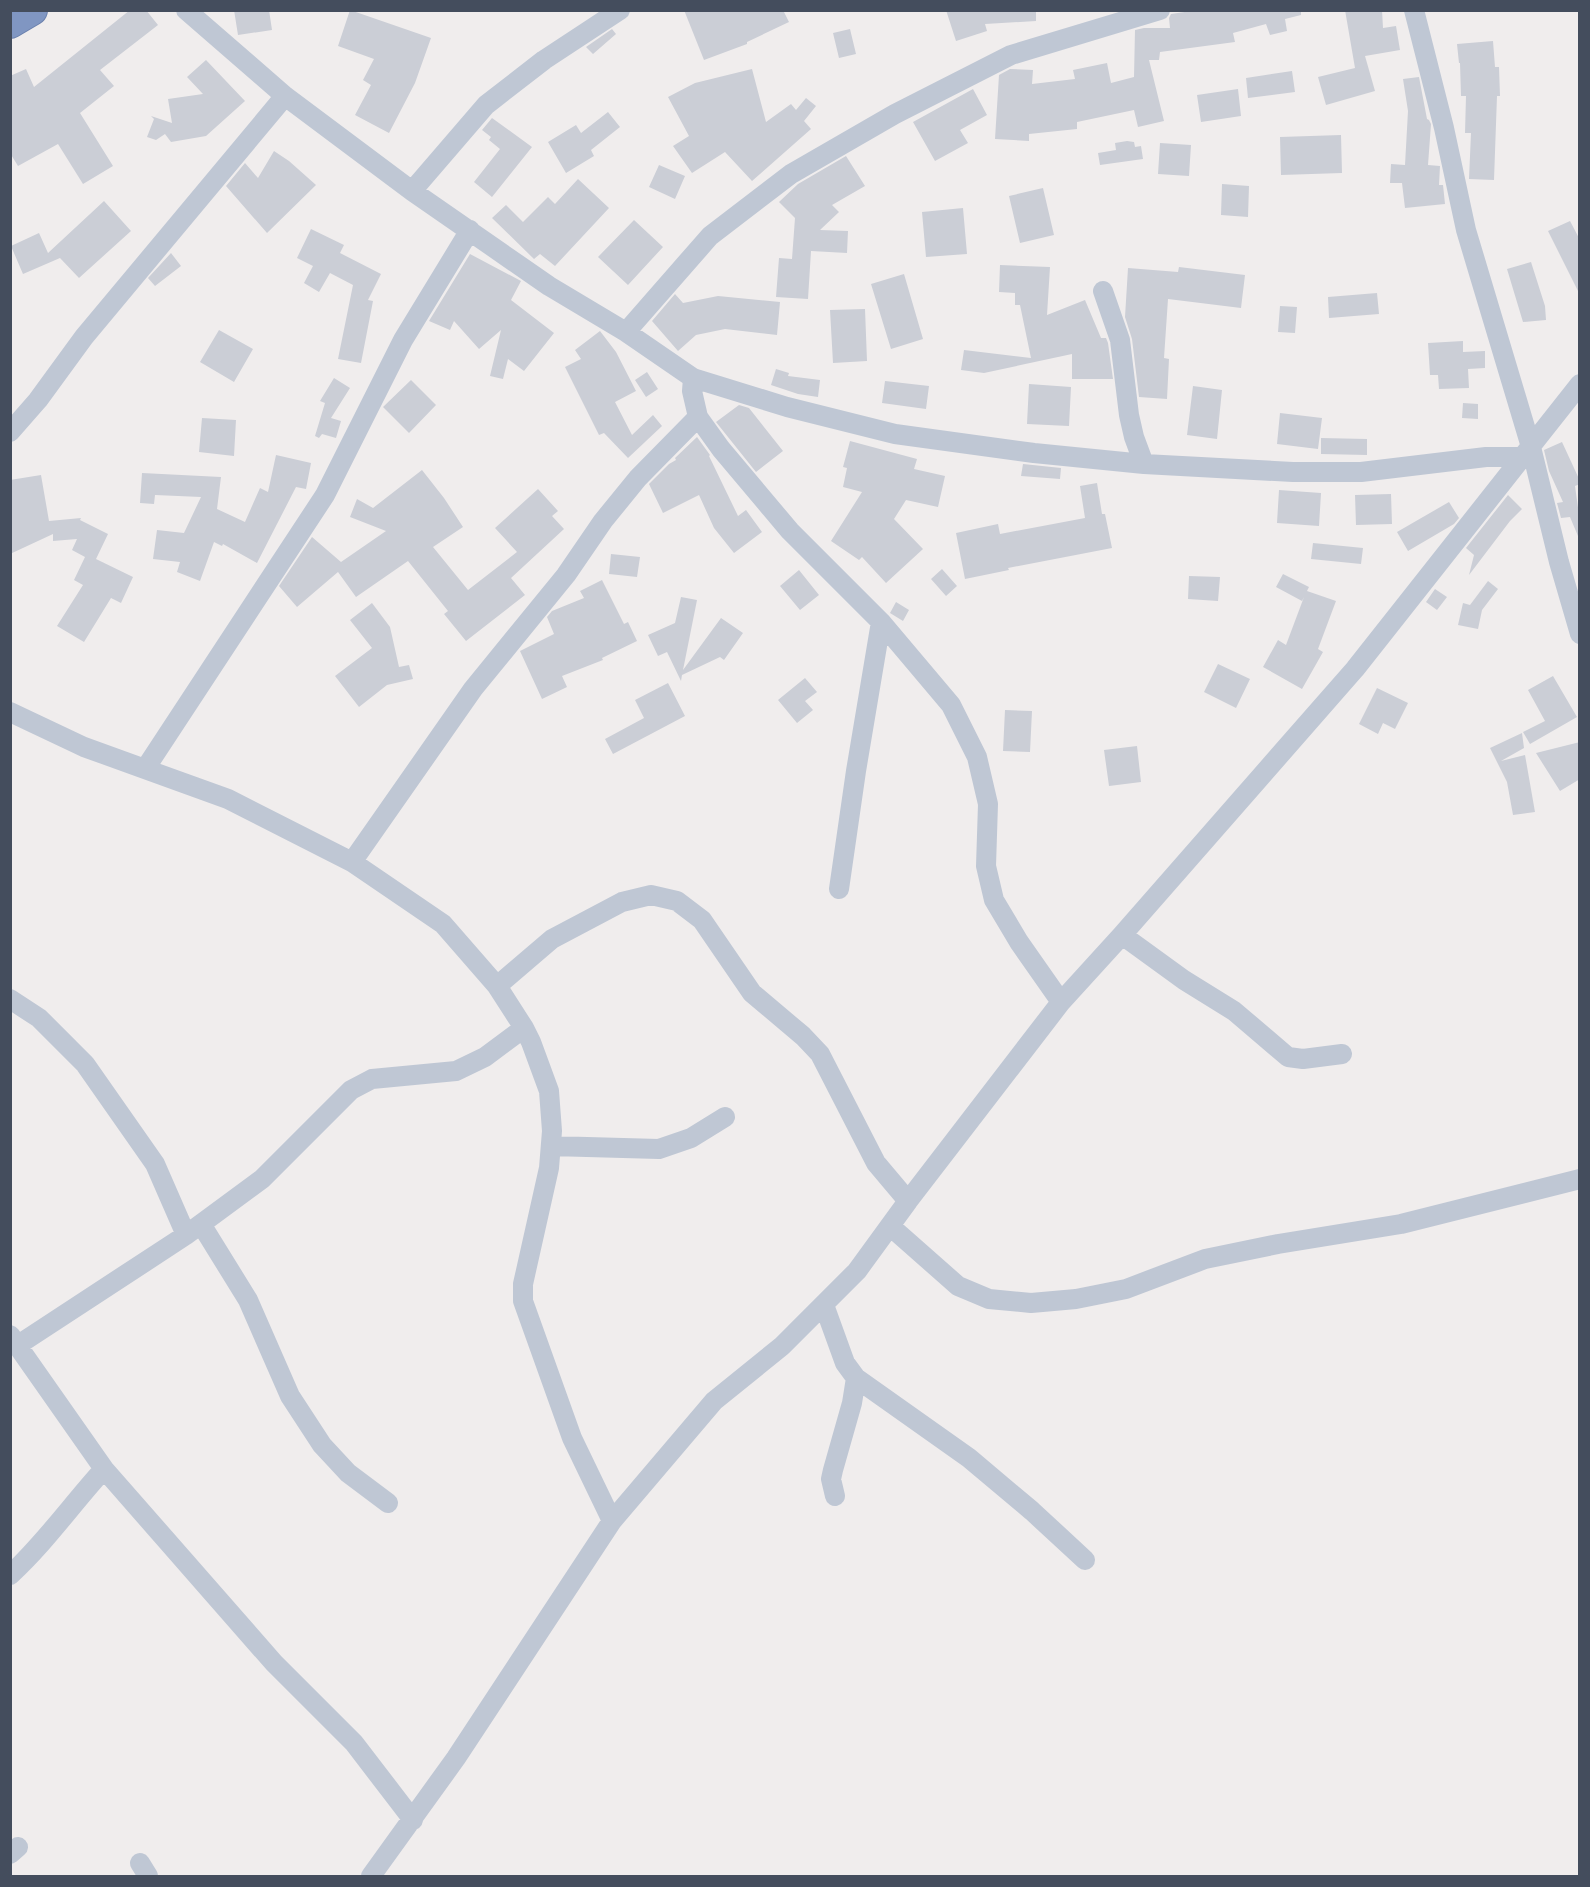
<svg xmlns="http://www.w3.org/2000/svg" width="1590" height="1887" font-family="'DM Sans',sans-serif">
	<style>
		.building { fill: #cbced6 }
		.lines { fill: none; stroke-linecap: round; stroke-linejoin: round }
		.highway-casing { stroke: #6b81ad; stroke-width: 32 }
		.minor { stroke: #bfc7d4; stroke-width: 20 }
		.highway { stroke: #8096c2; stroke-width: 30 }
	</style>
	<rect width="100%" height="100%" fill="#f0eded"/>
	<path class="building" d="M130 10H146L158 25 100 70 114 86 80 113 113 166 83 184 58 144 18 166 10 153V76L26 69 34 87Z
		M234 10H269L272 30 238 35Z
		M350 10 431 38 415 83 389 133 355 115 371 85 363 80 374 59 338 46Z
		M684 10H783L789 22 747 42V44L704 60Z
		M946 10H1036V21L985 24 987 31 956 41Z
		M1198 10H1301V15L1285 19 1287 31 1270 35 1266 24 1233 33 1235 42 1160 52 1159 60H1149L1164 121 1138 127 1134 110 1077 122V129L1029 134V141L995 139 999 75 1010 69 1033 70 1032 84 1075 79 1073 70 1107 63 1111 83 1134 77 1135 30 1144 28H1170L1169 18 1171 14Z
		M1345 10H1382L1383 28 1396 26 1400 50 1365 56 1375 91 1326 105 1318 77 1355 68Z
		M612 29 616 34 593 54 586 47Z
		M850 29 856 54 839 58 833 33Z
		M1493 41 1495 67H1499L1500 96H1497L1494 180 1469 179 1471 133H1465L1466 96H1461L1460 63H1459L1457 44Z
		M206 60 245 101 206 136 171 142 165 134 156 140 147 137 154 119 151 116 172 123 168 99 203 94 187 77Z
		M752 69 766 122 791 104 796 110 806 98 816 106 804 121 811 129 752 181 725 152 692 173 673 146 689 136 668 97 695 83Z
		M1292 71 1295 92 1248 98 1246 78Z
		M1419 77 1427 119 1429 120 1431 124 1428 165 1440 166 1439 185H1443L1445 204 1405 208 1402 183H1390L1391 164 1405 165 1408 111 1403 79Z
		M973 89 987 115 960 130 968 143 935 161 913 122Z
		M1238 89 1241 116 1201 122 1197 95Z
		M608 112 620 127 591 150 594 156 566 173 548 142 576 125 581 133Z
		M492 118 532 147 492 197 474 182 500 149 489 140 491 137 482 130Z
		M1341 135 1342 173 1281 175 1280 137Z
		M1127 141 1134 142 1135 147 1141 146 1143 159 1100 165 1098 153 1116 150 1115 143Z
		M1160 143 1191 145 1189 176 1158 174Z
		M274 151 289 161 316 185 267 233 226 186 245 163 258 178Z
		M846 156 865 186 832 205 839 212 820 230 848 231 847 253 811 251 808 299 776 297 779 258 792 259 795 218 779 202 798 184Z
		M659 165 685 176 675 199 649 187Z
		M578 179 609 208 555 266 540 254 534 259 492 218 506 205 523 222 548 197 555 204Z
		M1222 184 1249 186 1248 217 1221 215Z
		M1043 188 1054 235 1020 243 1009 196Z
		M104 201 131 231 79 278 60 258 23 274 11 246 39 233 48 253Z
		M963 208 967 254 926 257 922 212Z
		M634 220 663 247 628 285 598 257Z
		M1570 221 1580 240V295L1548 231Z
		M311 229 344 245 340 253 381 274 368 300 373 301 361 363 338 359 353 285 330 273 319 292 304 283 313 266 297 258Z
		M171 253 181 266 155 286 148 278Z
		M470 254 521 281 511 300 554 333 524 371 508 359 503 379 490 376 501 330 479 349 454 321 450 330 429 321Z
		M1531 262 1545 306 1546 320 1523 322 1507 269Z
		M1000 265 1050 267 1047 315 1085 300 1101 338H1106L1108 343 1113 379H1072V354L984 373 961 370 964 350 1031 358 1020 305H1015V293L999 292Z
		M1179 267 1245 275 1241 308 1168 299 1164 358 1169 359 1167 399 1139 397 1132 339 1125 317 1128 268 1178 272Z
		M904 274 923 339 891 349 871 284Z
		M1377 293 1379 314 1329 318 1328 297Z
		M675 294 683 303 718 296 780 302 777 335 725 329 696 335 678 351 652 321Z
		M1280 306 1297 307 1295 333 1278 332Z
		M865 309 867 361 833 363 830 310Z
		M219 330 253 349 234 382 200 362Z
		M600 331 616 352 636 391 615 402 632 435 653 415 662 426 628 458 604 433 599 435 565 367 581 359 575 350Z
		M1463 341V352L1485 351V368L1468 369 1469 388 1439 389 1438 375H1430L1428 343Z
		M776 369 789 373 788 376 820 380 818 397 798 394 771 385Z
		M647 372 658 389 646 397 635 380Z
		M334 378 350 388 331 418 341 421 336 438 322 434 319 438 315 436 325 403 320 401Z
		M411 380 436 405 409 433 383 407Z
		M885 381 929 386 926 409 882 403Z
		M1029 384 1071 387 1069 426 1027 424Z
		M1193 386 1222 390 1217 439 1187 435Z
		M1463 403 1478 404V419L1462 418Z
		M739 405 749 408 783 451 756 472 716 422Z
		M1280 413 1322 418 1318 449 1277 444Z
		M202 418 236 420 234 456 199 452Z
		M697 437 710 455 709 456 738 516 746 510 762 532 734 553 714 528 699 495 663 513 649 484 669 464 676 460 675 458Z
		M1321 438 1367 439V455L1321 454Z
		M850 441 917 459 914 469 945 476 938 507 906 500 894 519 923 549 886 583 862 557 859 560 831 541 862 492 843 487 847 468 843 467Z
		M1562 442 1580 481V484L1575 486 1580 522V536H1578L1570 517 1561 518 1557 503 1563 502 1549 471 1544 450Z
		M276 455 311 463 306 489 296 487 257 563 223 544 222 546 214 542 200 581 177 572 180 562 153 559 157 530 184 533 201 497 155 495 154 504 140 503 142 473 221 477 217 509 245 522 260 488 268 492Z
		M1023 464 1061 468 1060 479 1021 476Z
		M422 470 444 498 463 527 433 547 468 590 517 552 495 528 538 489 558 511 552 516 564 529 511 578 525 595 466 641 444 614 448 611 408 561 356 597 338 572 297 607 279 586 312 537 341 562 386 531 350 517 357 499 373 508Z
		M41 475 49 521 81 518 80 520 108 534 96 559 133 577 121 603 111 598 84 642 57 626 83 585 74 580 85 557 72 550 77 539 53 541V534L10 554V480Z
		M1097 483 1102 514H1105L1112 548 1008 568 1009 570 965 579 956 533 998 524 1000 534 1085 518 1080 486Z
		M1279 490 1321 493 1319 526 1277 523Z
		M1391 494 1392 524 1356 525 1355 495Z
		M1508 495 1522 509 1510 521 1469 575 1474 555 1466 548Z
		M1449 502 1459 518 1454 524 1408 551 1397 532Z
		M1313 543 1363 548 1361 564 1311 559Z
		M611 554 640 557 637 577 609 574Z
		M942 569 957 586 946 596 931 579Z
		M799 570 819 595 800 610 780 586Z
		M1283 574 1309 587 1307 591 1336 601 1318 649 1323 652 1302 689 1263 667 1278 640 1286 645 1304 597 1302 601 1276 587Z
		M1189 576 1220 577 1218 601 1188 599Z
		M602 580 624 624 628 622 637 641 602 658 603 660 562 676 567 687 542 699 520 651 554 634 547 617 552 611 584 598 580 591Z
		M1488 581 1498 589 1482 610 1478 629 1458 625 1463 603 1470 605Z
		M1435 589 1447 597 1437 610 1426 602Z
		M681 597 697 600 683 670 721 618 743 633 724 660 720 657 682 675 681 681 667 652 658 656 648 635 675 623Z
		M896 602 909 610 903 621 890 613Z
		M372 603 390 627 399 667 409 665 413 679 387 685 359 707 335 676 372 648 350 620Z
		M1218 664 1250 679 1236 708 1204 692Z
		M1553 676 1577 717 1530 744 1523 732 1545 721 1528 690Z
		M805 678 817 692 805 701 813 710 797 723 778 700Z
		M668 683 685 716 613 754 605 739 644 718 635 700Z
		M1377 688 1408 703 1395 729 1383 723 1378 734 1359 724Z
		M1005 710 1032 711 1030 752 1003 751Z
		M1522 733 1524 748 1501 761 1525 755 1535 812 1513 815 1507 782 1490 748Z
		M1580 742V779L1560 791 1536 753Z
		M1137 746 1141 782 1109 786 1104 750Z"/>
	<g class="lines">
		<defs>
			<path id="highway" d="M10 23 32 10"/>
		</defs>
		<use href="#highway" class="highway-casing"/>
		<path class="minor" d="M186 10 285 96 412 191 549 286 626 332 693 378 787 407 895 434 1034 453 1144 464 1293 472H1361L1486 457H1523
			M1414 10 1444 128 1466 230 1531 447 1559 562 1580 634
			M412 191 486 105 544 60 620 10
			M1103 291 1120 340 1129 415 1134 437 1144 464
			M626 332 710 236 791 174 895 114 1011 55 1160 10
			M693 378 692 391 698 417 721 449 790 531 881 622 951 705 977 757 988 804 986 866 994 900 1019 942 1061 1002
			M10 432 38 400 84 337 285 96
			M10 712 84 747 228 799 352 862 443 924 497 986 524 1028 531 1042 549 1091 552 1131 549 1168 523 1284V1301L572 1438 612 1521
			M145 769 325 495 403 340 470 230
			M352 862 473 689 566 575 603 521 638 478 698 417
			M839 889 856 771 881 622
			M1122 935 1184 980 1234 1011 1288 1057 1303 1059 1342 1054
			M497 986 552 939 622 902 651 895 677 901 702 920 752 993 803 1036 820 1054 876 1163 908 1201
			M10 999 39 1018 85 1064 155 1164 186 1235
			M551 1146 659 1149 691 1138 725 1117
			M201 1224 248 1300 290 1396 322 1445 348 1473 388 1503
			M890 1226 958 1286 989 1299 1031 1303 1076 1299 1126 1289 1205 1259 1278 1244 1401 1224 1580 1179
			M824 1305 845 1363 856 1378 969 1458 1032 1511 1085 1560
			M10 1335 104 1469 274 1663 354 1743 413 1820
			M18 1345 186 1235 262 1179 351 1090 372 1079 456 1071 485 1057 524 1028
			M835 1496 831 1479 833 1470 852 1403 856 1378
			M10 1575C45 1543 72 1504 104 1469
			M10 1854 18 1847
			M140 1863 148 1876
			M371 1876 456 1758 612 1521 714 1401 782 1346 857 1271 908 1201 1061 1002 1122 935 1355 669 1580 384"/>
		<use href="#highway" class="highway"/>
	</g>
	<rect width="1590" height="1887" fill="none" stroke="#444d5d" stroke-width="24"/>
</svg>
